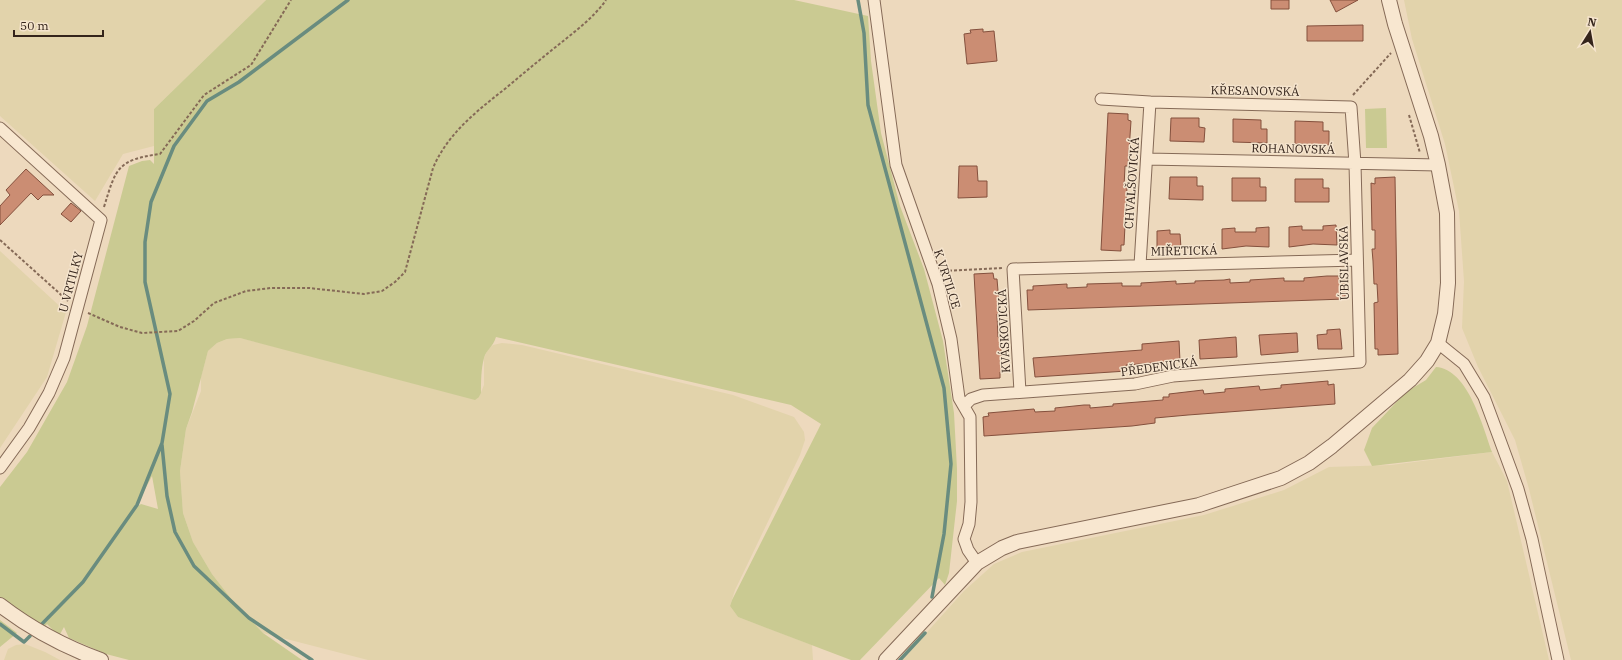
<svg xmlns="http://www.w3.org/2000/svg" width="1622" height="660" font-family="'IBM Plex Serif',serif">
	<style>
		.farmland { fill: #e2d3ab }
		.green { fill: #caca92; fill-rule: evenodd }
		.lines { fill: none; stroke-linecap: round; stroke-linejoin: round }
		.stream { stroke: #698c7f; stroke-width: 3.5 }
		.building { fill: #cb8d73; stroke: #84503d }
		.minor-casing { stroke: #856a57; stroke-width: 13 }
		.tertiary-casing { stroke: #856a57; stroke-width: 16 }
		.path { stroke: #856a57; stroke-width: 2; stroke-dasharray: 3 2; stroke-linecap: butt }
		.minor { stroke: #f8e7d0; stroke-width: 11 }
		.tertiary { stroke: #f8e7d0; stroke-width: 14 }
		.labels { text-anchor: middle; stroke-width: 3; stroke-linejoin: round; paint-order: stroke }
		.street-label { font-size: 12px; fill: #34241b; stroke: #f5e4cd }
	</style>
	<rect width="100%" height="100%" fill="#edd9bd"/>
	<path class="farmland" d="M0 0H266L154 109V146L123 154 95 201 0 116Z
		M1404 0H1622V660H1571L1529 489 1515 440 1478 367 1462 328 1464 281 1459 211 1445 144 1412 39Z
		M0 251 66 312 47 377 0 448Z
		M240 338 479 397 484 385V358L488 349 493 345 502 343 522 345 733 395 794 417 804 432 805 440 800 455 735 590 730 606 738 617 812 645 813 660H368L263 633 233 601 212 574 193 542 183 513 180 471 186 429 201 391V377L208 351 217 343 227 339Z
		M1492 452 1507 481 1549 660H902L964 591 994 564 1022 552 1204 515 1284 490 1329 467 1391 465Z
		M25 644 45 652 60 660H4L8 649 16 645Z"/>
	<path class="green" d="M266 0H794L868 16 871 61 881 133 900 206 924 269 943 341 954 413 957 469V501L949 573 945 585 939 578 860 660H851L738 617 730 606 732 600 821 424 791 405 496 337C493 347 486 350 484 358 481 369 481 382 481 393L479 397 475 400 240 338 227 339 217 343 208 351 192 412 186 429 180 471 183 513 193 542 212 574 233 601 263 633 302 660H129L106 654 69 638 64 627 59 636 47 624 44 628 0 597V487L27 452 67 382 87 326 129 166 142 161 150 160 154 164V109ZM152 476 158 509 141 504 135 508Z
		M1386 108 1387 148H1366L1365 109Z
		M1436 367C1468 369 1483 427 1492 452L1372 466 1364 450 1372 428 1406 392 1426 380Z
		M0 620 17 633 0 647Z"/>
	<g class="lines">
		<path class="stream" d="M858 0 864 33 868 105 944 388 951 464 944 534 932 597
			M162 445 167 496 175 532 194 566 249 618 312 660
			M0 624 24 642 30 636
			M39 627 83 582 137 505 162 443 170 394 145 282V242L151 202 174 146 207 101 239 82 348 0
			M900 660 925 633"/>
	</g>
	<path class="building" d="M1271 0H1289V9H1271Z
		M1330 0H1358L1336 12Z
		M1363 25V41H1307V26Z
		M983 29V32L994 31 997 61 967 64 964 34 971 33 970 30Z
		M1108 113 1128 114V120L1131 121 1128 166H1125L1124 187H1127L1124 245H1121V251L1101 250Z
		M1171 118H1199V127L1205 128 1204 142 1170 141Z
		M1233 119 1261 120V129H1267V143L1233 142Z
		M1295 121 1323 122V131H1329V145L1295 144Z
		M959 166H977L978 181H987V197L958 198Z
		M26 169 54 195H43L38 200 31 193 0 225V206L10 195 6 190Z
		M1170 177H1197V186H1203V200L1169 199Z
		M1395 177 1398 354 1378 355V349H1375L1374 303 1378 302 1377 284H1374L1373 261 1372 249H1375V230H1372L1371 183 1375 184V178Z
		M1232 178H1260V187H1266V201H1232Z
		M1295 179H1323V188H1329V202H1295Z
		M71 203 81 211 71 222 61 214Z
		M1336 225 1337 245 1313 244 1289 247V227L1302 226V230H1323V226Z
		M1269 227V247L1246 246 1222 249V229L1235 228V232H1256V228Z
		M1170 230V234H1180L1181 248 1157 251V231Z
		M993 273 994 279H997L1000 314H997L998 337H1000L1003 372H1000V378L980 379 974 274Z
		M1327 276H1339V280L1345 279V299L1028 310 1027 290H1033V286L1067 284V288L1087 287V284L1122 283V286H1141V283L1176 281V284L1195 283V281L1224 280 1230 279V283L1250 282V280L1284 278V281H1304V278Z
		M1340 329 1342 349H1318L1317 335 1327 334V330Z
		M1297 333 1298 352 1261 355 1259 335Z
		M1236 337 1237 357 1200 359 1199 340Z
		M1179 341 1180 361 1126 365 1127 371 1035 377 1033 358 1142 350V344Z
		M1328 381V385L1334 384 1335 404 1188 415 1155 418V423L1132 426 984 436 983 417 989 416 988 413 1034 409 1035 412 1055 411V408L1084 405H1090V408L1113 406V404L1163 400V397H1169V394L1203 390 1204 394 1225 392V389L1259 386 1260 390 1281 388V385Z"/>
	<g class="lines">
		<defs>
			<path id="minor" d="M874 0 896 165 938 284 951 339 959 398 970 417 971 502 969 524 964 539 968 550 977 563
				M0 128 101 220 64 358 49 393 29 428 0 468
				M1147 159 1438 165
				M1140 265 1150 102
				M1438 343 1464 364 1484 397 1497 432 1518 489 1532 539 1558 660
				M1020 392 1013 269 1357 260
				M964 406 971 399 983 395 1135 384 1173 376 1360 362 1355 164 1351 107 1150 102 1101 99"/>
			<path id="tertiary" d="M0 605C30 628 65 647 101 660
				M886 660 977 563 1002 548 1017 542 1199 505 1281 478 1309 463 1332 446 1410 380 1427 361 1438 343 1445 314 1448 283 1447 213 1438 165 1431 136 1395 24 1389 0"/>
		</defs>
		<use href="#minor" class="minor-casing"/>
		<use href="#tertiary" class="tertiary-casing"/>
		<path class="path" d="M1353 95 1391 53
			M1409 115 1420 153
			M104 207C116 168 117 160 160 154L204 95 251 65 291 0
			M0 240 68 301
			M944 271 1002 268
			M88 313 120 327 142 333 178 331 194 321 214 303 246 291 271 288H309L364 294 382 291 395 282 405 272 433 168C448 133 477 111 506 88 525 72 543 57 562 42 578 29 595 16 606 0"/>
		<use href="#minor" class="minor"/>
		<use href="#tertiary" class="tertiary"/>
	</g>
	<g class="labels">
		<g class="street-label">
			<text transform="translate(1255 91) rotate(1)" y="4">KŘESANOVSKÁ</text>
			<text transform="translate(1293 149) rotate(1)" y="4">ROHANOVSKÁ</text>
			<text transform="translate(1132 183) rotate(-86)" y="4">CHVALŠOVICKÁ</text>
			<text transform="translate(1184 251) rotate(-1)" y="4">MIŘETICKÁ</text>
			<text transform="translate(1344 263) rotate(-91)" y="4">ÚBISLAVSKÁ</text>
			<text transform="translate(947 279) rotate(72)" y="4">K VRTILCE</text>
			<text transform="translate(71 282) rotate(-75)" y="4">U VRTILKY</text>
			<text transform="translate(1004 331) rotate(-93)" y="4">KVÁSKOVICKÁ</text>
			<text transform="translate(1159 367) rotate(-8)" y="4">PŘEDENICKÁ</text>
		</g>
	</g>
	<g transform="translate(1590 32) rotate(11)" stroke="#f5e4cd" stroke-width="3" paint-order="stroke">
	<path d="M0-3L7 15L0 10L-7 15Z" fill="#34241b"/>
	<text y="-6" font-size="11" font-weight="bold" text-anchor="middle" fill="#34241b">N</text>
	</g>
	<path d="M14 30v6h89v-6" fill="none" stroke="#34241b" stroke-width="2"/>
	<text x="20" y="30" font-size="12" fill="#34241b" stroke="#f5e4cd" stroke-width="3" paint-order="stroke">50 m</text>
</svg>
